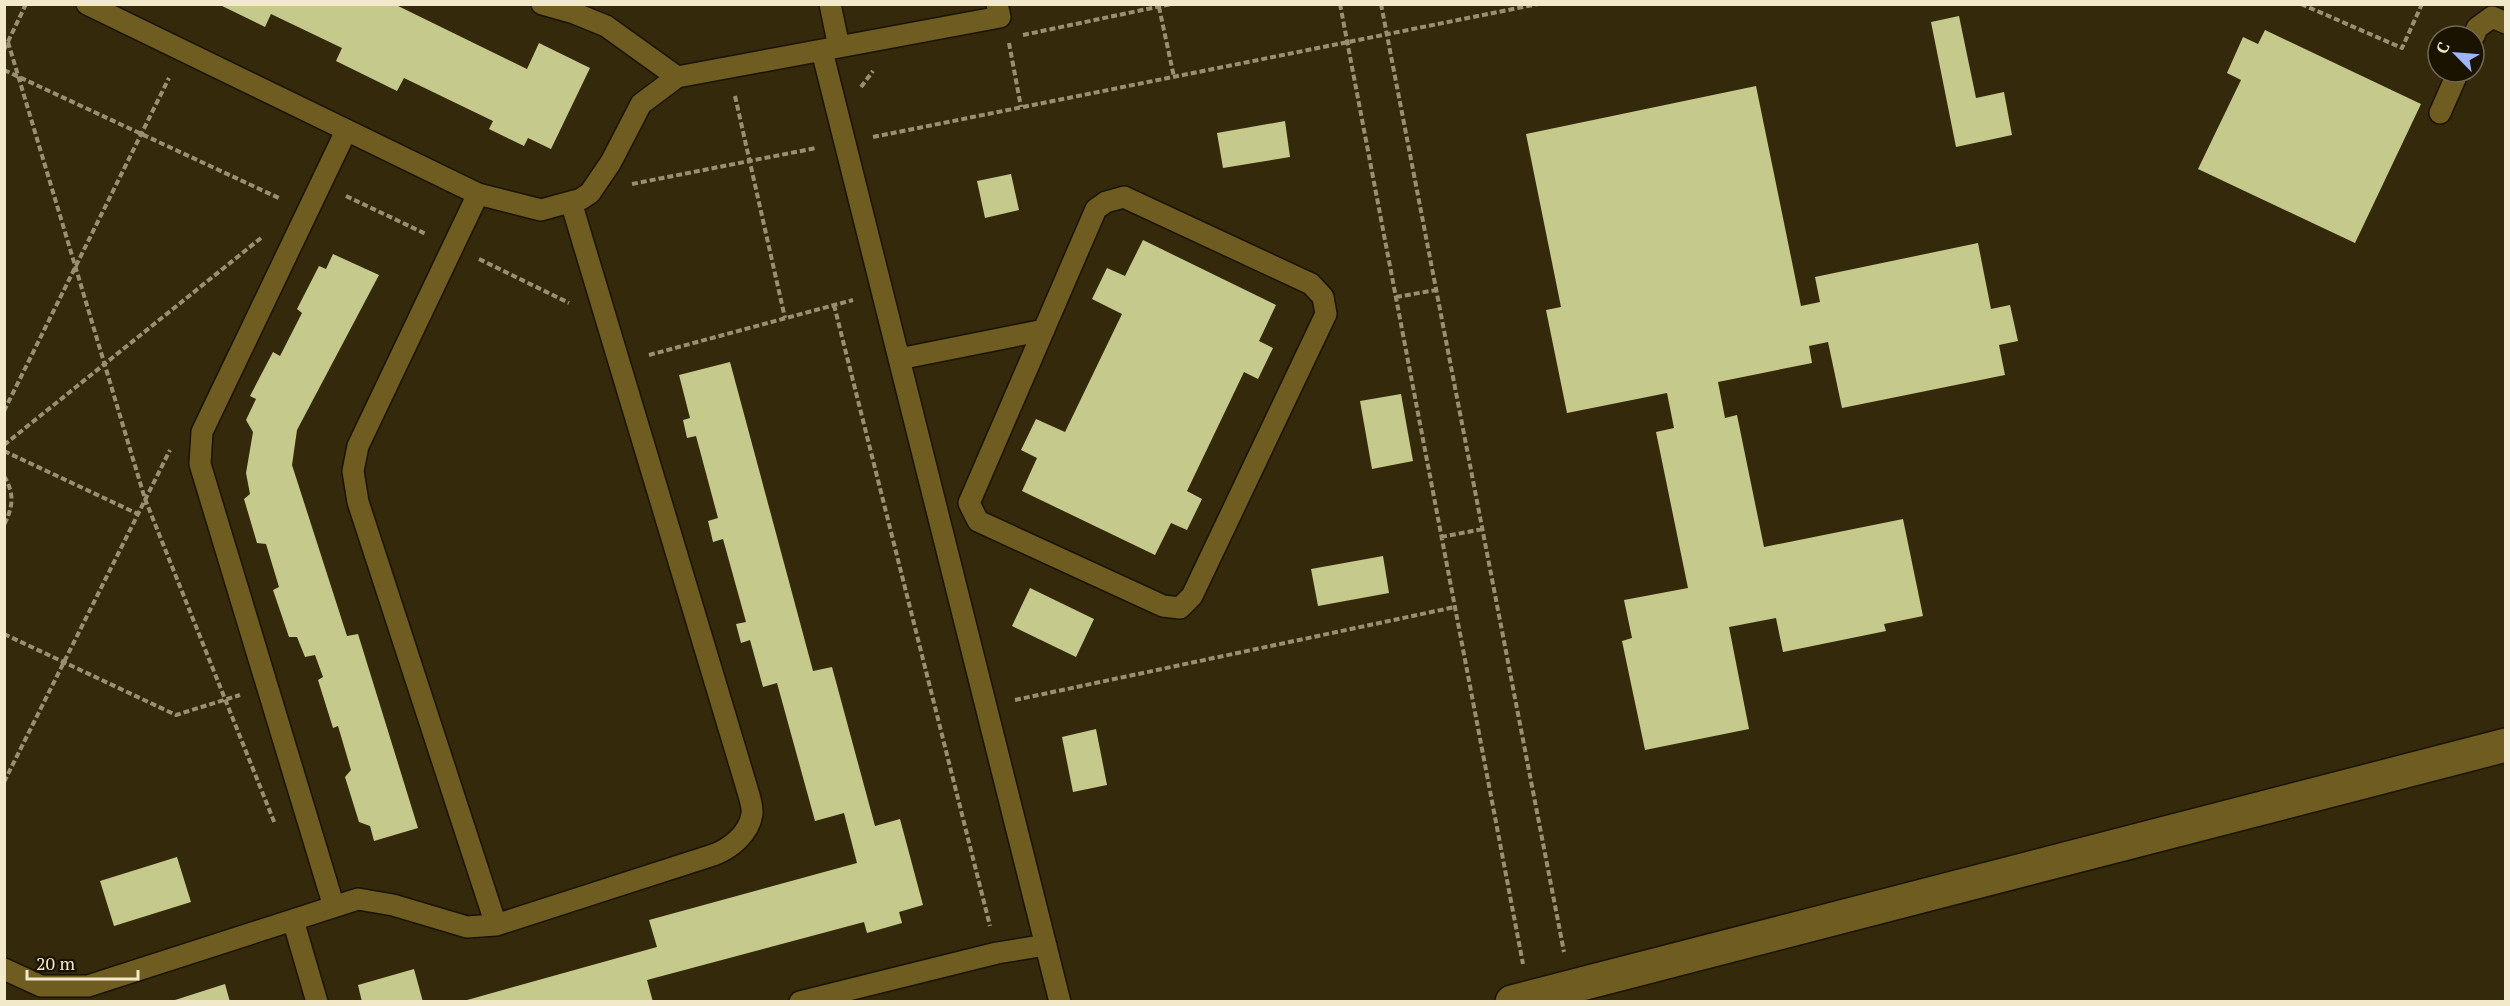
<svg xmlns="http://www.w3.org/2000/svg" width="2510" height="1006" font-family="'PT Serif',serif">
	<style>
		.building { fill: #c5c98c }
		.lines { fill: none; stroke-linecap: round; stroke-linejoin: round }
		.lane-casing { stroke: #191303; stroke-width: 24 }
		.street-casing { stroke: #191303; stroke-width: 36 }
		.path { stroke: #9a9071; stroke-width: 4; stroke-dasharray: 6 3; stroke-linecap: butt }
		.lane { stroke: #6f5c21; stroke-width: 21 }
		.street { stroke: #6f5c21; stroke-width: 33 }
	</style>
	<rect width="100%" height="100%" fill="#342a0b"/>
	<path class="building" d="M218 4H394L527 69 539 43 590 68 551 149 528 138 524 146 489 129 493 121 404 78 397 91 336 61 342 48 271 14 265 27Z
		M1959 16 1976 98 2004 92 2012 135 1956 147 1931 22Z
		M2265 30 2421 104 2355 243 2198 169 2241 80 2227 73 2243 37 2258 44Z
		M1756 86 1801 306 1820 302 1815 277 1978 243 1991 309 2010 305 2018 341 1999 345 2005 375 1842 408 1828 342 1809 346 1812 363 1718 382 1725 418 1737 415 1764 547 1903 519 1923 616 1884 624 1886 631 1783 652 1776 618 1729 627 1749 729 1645 750 1622 641 1632 638 1624 600 1688 588 1656 432 1674 428 1667 393 1567 413 1546 310 1561 307 1526 134Z
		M1285 121 1290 157 1223 168 1217 133Z
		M1011 174 1019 210 985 218 977 181Z
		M1143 240 1276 305 1259 341 1273 348 1258 379 1244 372 1187 491 1202 499 1187 530 1171 523 1155 555 1022 491 1037 458 1021 450 1036 419 1065 432 1122 314 1092 299 1107 268 1125 276Z
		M333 254 379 275 297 430 292 465 347 636 358 634 418 828 374 841 370 826 359 822 345 777 351 770 338 726 333 728 318 680 323 677 315 655 305 657 297 637H289L273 590 279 587 266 544 257 543 244 499 250 494 246 473 253 432 246 420 256 399 250 396 273 352 280 356 302 313 297 309 319 266 326 269Z
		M730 362 813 671 832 667 875 826 900 819 923 905 899 912 902 923 867 933 864 922 647 980 653 1002H460L657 947 649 920 857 863 844 813 815 821 777 683 763 687 750 640 741 643 736 624 746 622 723 539 713 542 708 521 718 518 696 436 687 438 683 420 690 418 679 375Z
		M1401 394 1413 461 1372 469 1360 401Z
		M1383 556 1389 593 1318 606 1311 569Z
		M1030 588 1094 619 1076 657 1012 626Z
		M1096 729 1107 785 1073 792 1062 737Z
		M177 857 191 902 114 926 100 881Z
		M414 969 423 1002H362L358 985Z
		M225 984 230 1002H172V1001Z"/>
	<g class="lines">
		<defs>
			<path id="lane" d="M87 4 478 194 541 210 581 199 590 193 611 162 641 104 677 77 1000 17 997 4
				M542 4 574 13 606 26 677 77
				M830 4 839 47
				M2474 36 2477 28 2492 17 2506 23
				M822 51 1060 1002
				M2440 113 2458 72
				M478 194 358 446 353 471 358 502 496 925
				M1124 197 1311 284 1323 297 1326 314 1192 596 1180 608 1163 606 978 521 969 503 1096 209 1106 202Z
				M899 359 1044 330
				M334 907 200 464 202 432 346 131
				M293 920 317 1002
				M4 969 41 986H88L358 899 393 905 467 927 496 925 713 855C730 849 749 834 752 814 753 805 748 793 746 785L571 202
				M800 1002 997 953 1046 945"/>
			<path id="street" d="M1512 1002 2506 745"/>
		</defs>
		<use href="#lane" class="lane-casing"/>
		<use href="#street" class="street-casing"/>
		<path class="path" d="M1340 4 1523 964
			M1381 4 1564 952
			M2301 4 2402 48 2422 4
			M1159 7 1174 77
			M1023 35 1171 4
			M8 42 145 499 275 824
			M1009 43 1021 107
			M4 50 26 4
			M4 70 281 199
			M861 87 873 71
			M735 96 785 318
			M873 137 1538 4
			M632 184 816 148
			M346 196 426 234
			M479 259 569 303
			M1396 297 1436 290
			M834 305 990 926
			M649 355 853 300
			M4 411 169 78
			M4 445 261 238
			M4 451 138 514
			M4 476C15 494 13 507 4 525
			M1441 537 1483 529
			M4 634 176 715 240 695
			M1015 700 1455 607
			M4 782 170 450"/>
		<use href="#lane" class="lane"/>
		<use href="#street" class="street"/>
	</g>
	<rect width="2510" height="1006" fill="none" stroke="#f2e8ca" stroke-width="12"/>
	<g transform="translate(2456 54) rotate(295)"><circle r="28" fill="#1a1300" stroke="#706851" stroke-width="1.5"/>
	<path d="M0-4.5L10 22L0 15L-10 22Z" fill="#9eb4fd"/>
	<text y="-9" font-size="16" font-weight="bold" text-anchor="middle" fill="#f2e8ca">С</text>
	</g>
	<path d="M27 970v9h111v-9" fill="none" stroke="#f2e8ca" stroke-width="3"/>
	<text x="36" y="970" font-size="18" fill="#f2e8ca" stroke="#1a1300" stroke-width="4.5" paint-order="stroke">20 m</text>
</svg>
